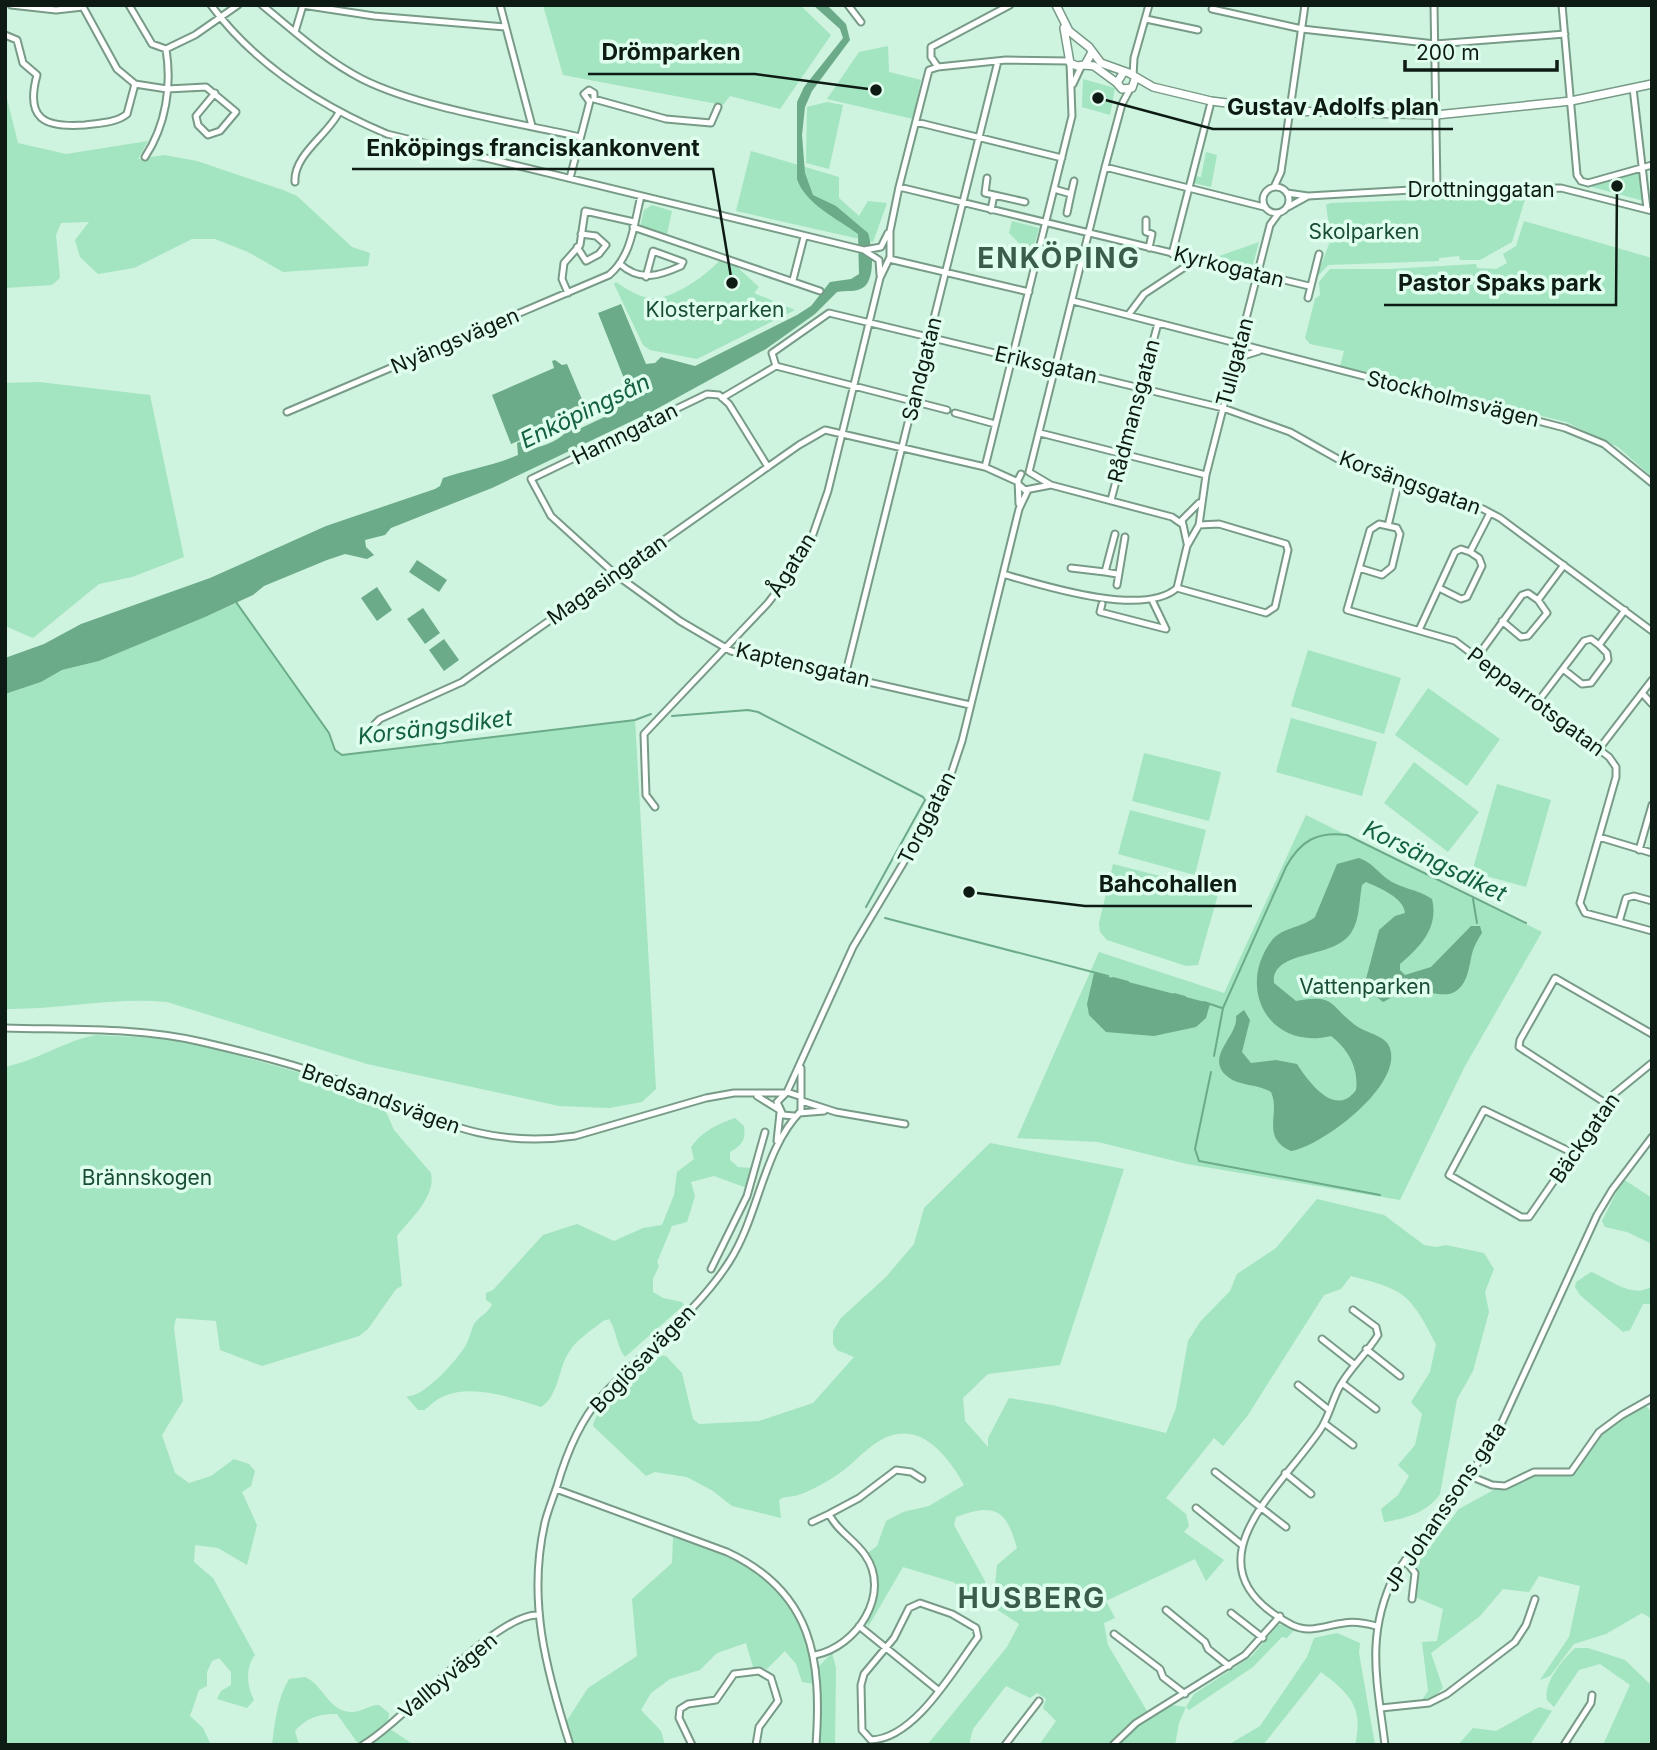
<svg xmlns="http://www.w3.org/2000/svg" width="1657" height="1750" font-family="Inter,sans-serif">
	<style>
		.green { fill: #a3e4c1 }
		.water { fill: #6bab89 }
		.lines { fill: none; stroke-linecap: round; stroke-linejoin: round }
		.stream { stroke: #6bab89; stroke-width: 2 }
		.minor-casing { stroke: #789b87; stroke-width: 9 }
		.major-casing { stroke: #789b87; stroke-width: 10 }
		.minor { stroke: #fff; stroke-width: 5 }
		.major { stroke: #fff; stroke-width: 7 }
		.labels { text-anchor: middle; stroke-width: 7; stroke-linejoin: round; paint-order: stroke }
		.street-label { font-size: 21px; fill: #0d1b14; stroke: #e0feed }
		.park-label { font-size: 21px; fill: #1a4d35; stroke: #e0feed }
		.water-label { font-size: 23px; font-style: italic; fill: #136141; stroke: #e0feed }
		.district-label { font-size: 28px; font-weight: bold; letter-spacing: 2px; fill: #3b5c4b; stroke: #e0feed }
		.leader { fill: none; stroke: #0d1b14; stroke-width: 2.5 }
		.callout-dot { fill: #0d1b14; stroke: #e0feed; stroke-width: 2.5 }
		.callout-label { font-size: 23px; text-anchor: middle; font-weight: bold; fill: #0d1b14; stroke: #e0feed; stroke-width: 7; stroke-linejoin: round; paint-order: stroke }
	</style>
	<rect width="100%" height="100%" fill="#cef3de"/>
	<path class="green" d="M543 5H800L831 35 780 109 730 96 723 105 563 75Z
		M888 46 889 72 921 80 913 119 827 99 859 52Z
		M1083 79 1115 88 1110 115 1082 107Z
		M5 91 18 143 66 154 148 141 138 159 164 155 197 161 283 190 297 196 352 247 370 253 368 266 283 272 248 252 215 239H192L134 268 98 274 80 257 75 240 89 222 61 223 56 235 60 278 52 285 5 288Z
		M827 102 843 105 829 169 806 163 807 107Z
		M751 151 839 177V198L859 216 868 201 887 203 873 242 736 211Z
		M1206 152 1217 155 1211 187 1193 183 1194 176 1201 177Z
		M1641 172 1644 201 1592 187 1591 185Z
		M1526 196 1512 242 1480 260H1460L1459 256 1439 258V261L1328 265 1316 278 1331 239 1326 205 1330 203Z
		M652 205 672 211 667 234 640 227 644 210Z
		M1012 221 1039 228 1033 250 1019 243 1009 233Z
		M1524 221 1652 258V477L1618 447 1566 422 1340 366 1344 351 1310 344 1305 338 1315 299 1320 295 1319 282 1330 269H1390L1476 264 1477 268 1496 269 1507 263 1503 254 1516 246Z
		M1259 242 1252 268 1211 259Z
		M720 260 734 264 759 287 754 293 795 310 697 359 650 350 643 345 614 284 616 282C627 290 643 300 658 298 677 296 708 274 720 260Z
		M39 382 150 395 184 557 132 577 99 584 33 638 5 626V383Z
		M237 603 329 733 335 750 342 755 635 720 656 1089 642 1102 609 1108 559 1106 367 1064 167 1002C114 997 59 1010 5 1009V694L41 682 62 670 99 661Z
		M1308 650 1401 678 1384 734 1291 706Z
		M1428 688 1500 739 1467 786 1395 735Z
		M1291 718 1377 742 1362 796 1276 772Z
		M1144 753 1221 772 1209 821 1132 801Z
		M1414 762 1479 812 1448 852 1384 803Z
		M1497 784 1551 800 1526 887 1472 872Z
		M1130 810 1206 830 1195 875 1118 854Z
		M1306 815 1542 932 1465 1066 1400 1200 1187 1164 1098 1142 1017 1138 1099 952 1224 993Z
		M1113 864 1219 891 1198 965 1186 966 1107 940 1100 932 1099 923Z
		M96 1035 174 1039 202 1045 346 1086 383 1105 394 1130 431 1173C436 1197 411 1218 397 1236L402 1286 396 1289 368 1329 359 1336 262 1366 220 1350 216 1321 176 1318 174 1328 183 1401 162 1435 175 1473 189 1483 211 1476 234 1459 249 1464 255 1471 251 1486 242 1492 257 1525 247 1565 218 1548 195 1545 194 1562 213 1578 255 1655C245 1667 247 1687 254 1700L247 1708 217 1699 221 1691 231 1685V1672L219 1658 212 1661 207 1672V1686L199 1690 190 1716 203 1728 211 1745H5V1067C38 1060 64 1041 96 1035Z
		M735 1118 744 1126C746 1140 742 1145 730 1152V1160L738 1167 753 1168 747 1188 714 1176 691 1182 695 1196 687 1222 672 1226 657 1262 659 1266 653 1279V1292L663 1298 682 1302 684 1305 625 1357C616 1345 617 1331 609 1319L603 1321C592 1330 576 1340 569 1352 558 1368 559 1396 541 1407 512 1398 472 1383 442 1397 435 1400 430 1406 424 1410H418L406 1396C422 1400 458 1359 466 1345 470 1338 471 1330 474 1324 479 1316 489 1313 492 1304L486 1300V1293L493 1290 543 1235 577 1224 614 1241 643 1228 662 1225 674 1195 677 1172 694 1159 691 1147C704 1130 716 1125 735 1118Z
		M990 1143 1124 1169 1060 1365 988 1374 963 1398 965 1421 988 1447V1438L1009 1398 1052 1405 1166 1433 1176 1408 1188 1341 1200 1322 1230 1291 1237 1274 1276 1248 1317 1199 1384 1215 1424 1245 1436 1247 1446 1245 1484 1253 1494 1269 1485 1292 1489 1312 1473 1371 1457 1399 1440 1494C1428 1512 1405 1519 1384 1522L1381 1509 1398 1495 1409 1476 1398 1465 1415 1445 1422 1414 1411 1402 1430 1372 1436 1344C1410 1294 1406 1290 1351 1276L1341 1289 1324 1295 1248 1415 1223 1446 1214 1438 1166 1498 1186 1514 1189 1526 1184 1532 1224 1560 1206 1581 1195 1559 1106 1601 1115 1618 1104 1623 1108 1645 1147 1711 1172 1696V1705L1186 1707 1194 1694 1252 1656 1278 1625 1286 1624 1294 1630 1287 1638 1282 1637 1253 1667 1189 1710 1186 1707 1179 1723 1175 1745H1039L1056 1721 1043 1708 1046 1699 1037 1693 1030 1698 1006 1686 973 1729 969 1745H927L1007 1647 1019 1624 993 1607 997 1565 1017 1548C1006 1508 994 1503 956 1517L954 1525 985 1581 986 1603 953 1582 903 1567 868 1627 867 1622C879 1597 880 1578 868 1553L877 1546 886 1521 903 1512 929 1506 964 1485C946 1452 916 1416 876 1443 861 1453 849 1468 834 1477 823 1484 807 1493 795 1496 788 1497 785 1496 779 1500L781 1518 732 1506 713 1491 687 1477 655 1472 646 1476 593 1426C598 1404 642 1351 666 1356L682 1373 693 1419 699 1424 759 1421 813 1403 854 1357 837 1350 833 1344V1331L841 1318 886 1277 914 1244 924 1208Z
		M1623 1179 1652 1198V1244L1627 1232 1605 1227 1602 1221Z
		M1591 1272C1610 1279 1633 1300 1652 1286V1304H1643L1630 1330 1623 1332 1580 1295 1575 1287 1576 1282Z
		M1645 1405 1652 1412V1619L1642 1613 1606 1634 1574 1644 1550 1676 1540 1680 1569 1637 1580 1586 1539 1576 1529 1592 1503 1589 1480 1616 1431 1653 1443 1688 1434 1697 1422 1700 1428 1691 1422 1642 1437 1641 1443 1609 1415 1597V1566L1459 1509 1499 1487 1513 1486 1535 1474 1576 1473 1584 1454 1600 1434Z
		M673 1537C758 1564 802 1589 814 1684L802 1682 796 1664 785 1651 767 1669 753 1667 746 1643 717 1653 700 1670 670 1679 651 1693 641 1710 661 1731 665 1745H573L566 1722 588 1688 637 1656 632 1599 672 1563Z
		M1337 1633 1360 1643 1359 1653 1375 1745H1355C1364 1707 1350 1694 1321 1672L1263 1745H1228L1260 1726 1307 1657 1314 1638Z
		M1575 1648H1588L1625 1660 1652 1686V1745H1603L1630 1685 1600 1664 1579 1670 1554 1707 1547 1700C1543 1683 1563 1659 1575 1648Z
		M832 1653 836 1668 835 1745H819V1666Z
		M305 1677C324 1685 328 1712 352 1712 362 1712 369 1705 379 1705L389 1713 388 1721 359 1745 337 1714C321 1713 305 1718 295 1731L299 1745H272C275 1722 277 1699 289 1679Z
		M1539 1707 1552 1711 1530 1745H1458L1473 1728 1496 1731Z
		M390 1729 411 1743 413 1745H369Z"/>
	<path class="water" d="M813 5H827L846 24 850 40 812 91 805 107 802 135 805 173 813 195 836 206 868 233C872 246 876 277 864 287 856 293 846 290 837 292L815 314 766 349 651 412 492 488 391 528 385 535 365 540 366 547 374 555 367 559 345 554 327 560 264 586 253 595 205 617 99 661 62 670 41 682 5 694V658L44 644 81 624 210 578 326 526 435 489 440 486 443 478C469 469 493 466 518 455L517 443 522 441 521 446 526 450C540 447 560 442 568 429L564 422 511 444 492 395 554 368 552 361 555 360 562 365 567 364 589 416 572 421 574 427 579 429 617 411 625 381 598 313 621 304 646 364 655 363 661 357 695 366 797 315 811 306 830 282 851 279 859 274 858 234C838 219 805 204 797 179V102L804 87 843 38 840 29Z
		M417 560 447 580 439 592 409 572Z
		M377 587 392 610 377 621 361 598Z
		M423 608 440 633 425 644 407 619Z
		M444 639 459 660 444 671 429 650Z
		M1359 858C1371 862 1376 870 1386 878 1400 889 1418 889 1432 899 1439 928 1420 947 1400 964V970L1405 975 1431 967 1471 926H1480L1482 933C1468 954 1473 960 1466 978 1453 1008 1429 987 1407 990 1400 991 1390 999 1383 1002L1368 990 1366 979 1379 930 1395 916 1405 913C1404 898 1380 888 1366 882L1362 885C1359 900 1360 920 1351 933 1333 960 1271 949 1274 983L1296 1001C1335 994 1328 1004 1355 1025 1364 1032 1382 1035 1388 1044 1409 1081 1323 1146 1291 1151 1260 1137 1281 1114 1271 1092 1258 1084 1239 1086 1228 1077 1203 1057 1239 1036 1236 1016L1244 1010 1250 1020 1242 1052 1251 1063 1276 1060 1297 1064C1308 1081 1335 1119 1356 1090 1359 1068 1348 1049 1331 1036 1270 1051 1235 989 1272 940 1283 927 1302 928 1315 917L1337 864Z
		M1094 973 1205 1002 1210 1004 1206 1018 1196 1027 1154 1036 1106 1032 1089 1015 1087 1004Z"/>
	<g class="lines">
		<path class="stream" d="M236 602 329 733 335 750 342 755 635 720 651 714
			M672 716 748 710 758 712 923 797 925 800 866 907
			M1473 899 1477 923
			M885 918 1108 976
			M1113 978 1128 982
			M1174 994 1185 997
			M1204 1002 1222 1008
			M1214 1056 1223 1008 1286 867C1300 841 1317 831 1347 835L1526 923
			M1211 1072 1195 1149 1199 1161 1380 1195"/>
		<defs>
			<path id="minor" d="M129 5 152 44 166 49 195 35 238 5
				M211 5C255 65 319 105 387 134L864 250 881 247 888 233
				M262 5C294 31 325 60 362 79 420 108 514 122 580 137
				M302 5 374 16 505 27
				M500 5 532 126
				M848 5 861 22
				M1434 5 1437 190
				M1562 5 1577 175 1581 181 1588 183 1652 165
				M1212 9 1302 29 1435 44 1565 34
				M1146 19 1198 30
				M295 32 303 5
				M5 35 17 40 23 63 37 75C25 119 44 128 85 125 99 123 116 123 127 114L135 84 117 69 83 7 56 10 11 5
				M938 67 931 57V47L1010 5
				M1133 76 1134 58 1149 5
				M135 84 167 89 206 87 236 112 220 131 208 135 198 125 196 116 215 93
				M1073 84 1081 67
				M1633 88 1647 209
				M589 101 584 94 589 90 594 93V99L666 119 711 123 718 107
				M916 122 1062 158
				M145 157C166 125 172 86 166 49
				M1105 167 1264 207
				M570 178 590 101
				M987 178 985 193 994 195
				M295 182C293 155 329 134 339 112
				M1263 200a13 13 0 1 1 26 0a13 13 0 1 1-26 0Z
				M899 187 1309 286
				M1274 187 1281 172 1305 5
				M1054 189 1071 194 1067 213
				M1287 193 1308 196 1411 190 1561 188 1652 211
				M1071 194 1074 181
				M1288 207 1308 196
				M991 210 994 195 1025 202
				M1146 220V232L1152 234 1149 248
				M633 227 820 291
				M577 247 586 261 599 254 606 245 596 236 581 234
				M865 251 879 260 880 275
				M1172 254 1210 106
				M889 259 1029 292
				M620 264C640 282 659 276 681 266L683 262 653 251 646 277
				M793 280 804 237
				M568 293 562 279 564 263 580 245 585 211 634 222
				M1308 298 1319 254
				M1073 301 1565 428 1604 444 1652 483
				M1129 314 1144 294 1194 261
				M1235 365 1243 356 1259 351
				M722 398 776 366
				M947 410 776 366 772 353 829 313 1223 408 1290 432 1345 463H1354L1405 484 1483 509 1500 518 1652 631
				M287 412 609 275C632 256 634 223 641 196
				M955 413 995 424
				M1040 433 1206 475
				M768 467 729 404 719 395 707 394 531 479 551 516 615 574 680 621 731 651 970 705
				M985 467 1072 116 1070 63
				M1029 472 1105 167 1122 104 1130 89
				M1029 472 1051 485 1172 517 1182 524
				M1019 485 1025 490 1051 485
				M1111 500 1158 323
				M1019 504 1018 480 1021 474
				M1388 526 1379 524 1370 530 1347 610 1455 641 1609 757 1616 767V777L1580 903 1585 913 1619 922
				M1115 534 1105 572 1117 574
				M1187 543 1182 520 1199 503
				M1071 568 1105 572
				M1359 568 1382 575 1392 567 1400 534 1397 528 1388 526 1399 480
				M1003 574C1041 585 1144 618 1177 588L1187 546 1199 525 1206 475 1270 225 1278 214
				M1117 585 1125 537
				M1177 588 1266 613 1275 607 1288 550 1286 544 1219 524 1199 525
				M1439 588 1461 599 1467 597 1482 566 1479 558 1470 552 1490 513
				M1102 604 1100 612 1166 629 1153 602
				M1502 621 1521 637 1528 636 1547 613 1538 600 1564 565
				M1419 630 1455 552 1461 549 1470 552
				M1477 657 1522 595 1528 593 1538 600
				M1563 669 1582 684 1591 683 1608 660 1607 653 1599 645 1625 610
				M845 676 998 61
				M1642 693 1652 704
				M1537 703 1584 641 1591 639 1599 645
				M369 730 380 719 462 682 799 445 825 430 985 467 1018 482
				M1599 749 1652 680
				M655 807 646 795 644 734 768 603 800 561 812 537 828 491 880 278 890 257V231L899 187 929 70 938 67 1006 60 1069 61
				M1599 837 1652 853
				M1639 850 1652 805
				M1652 901 1634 896 1626 898 1619 922 1652 931
				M5 1028C70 1030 138 1027 202 1042 249 1053 299 1065 345 1083 428 1114 480 1150 575 1136L706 1098 734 1093H784
				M787 1092 853 947 944 795 962 741 1019 509 1028 490
				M757 1096 778 1109
				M802 1101 836 1112 905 1124
				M1607 1104 1519 1047 1520 1040 1555 978 1652 1034
				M799 1113 824 1111
				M794 1116 783 1115 777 1102 787 1092 799 1096
				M777 1141 780 1113
				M1575 1154 1484 1110 1449 1175 1521 1217H1529L1614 1094 1652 1063
				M711 1269 747 1196 765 1132
				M1353 1310 1376 1327 1378 1335C1367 1353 1350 1368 1340 1386 1332 1400 1329 1417 1320 1430 1279 1491 1181 1566 1292 1625 1310 1634 1326 1625 1344 1623 1355 1621 1365 1623 1376 1626
				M1322 1339 1355 1365
				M1366 1349 1400 1376
				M1342 1383 1376 1409
				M1298 1385 1329 1410
				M1324 1423 1353 1445
				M1215 1472 1286 1527
				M1285 1473 1311 1494
				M1470 1476 1492 1485 1505 1486 1534 1472H1571L1599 1432 1622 1415 1652 1398
				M556 1489 727 1552C813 1592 822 1660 816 1745
				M1196 1508 1242 1545
				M812 1522 829 1514
				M1405 1560 1415 1573 1412 1599
				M920 1603 952 1614 976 1628 978 1637C954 1669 915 1739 871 1740L862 1730 861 1685 864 1674 894 1638 909 1608Z
				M1166 1610 1205 1642 1208 1649 1229 1666
				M1231 1613 1263 1638
				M859 1626 938 1690
				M1114 1634 1160 1669 1163 1677 1185 1694
				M815 1655C857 1647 892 1593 865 1555 854 1539 838 1532 829 1514L859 1498 896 1470 911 1472 922 1479
				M1381 1708 1429 1703 1447 1694 1515 1642 1526 1625 1535 1599
				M363 1745C404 1721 494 1615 537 1615
				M570 1745C546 1670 527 1600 545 1522 548 1510 553 1498 557 1486 566 1455 579 1422 601 1397 643 1351 695 1315 729 1262 759 1216 763 1149 801 1111V1068
				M692 1745 679 1718 680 1709 688 1704 716 1700 734 1674 759 1671 771 1678 778 1701 759 1727 756 1745
				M1005 1745 1039 1701
				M1113 1745 1136 1723 1245 1655 1280 1616
				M1385 1745C1377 1680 1365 1635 1395 1574L1492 1444 1597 1215 1612 1190 1652 1137
				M1564 1745 1591 1703 1592 1695"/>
			<path id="major" d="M1056 5 1069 31 1089 47 1101 63 1129 73 1153 87 1211 101 1289 111 1436 115 1571 101 1652 84
				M1064 28 1070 63 1077 66 1085 65 1091 54
				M1085 65 1094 66 1117 83
				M1123 73 1117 83 1122 89 1132 88 1135 79"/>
		</defs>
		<use href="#minor" class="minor-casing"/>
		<use href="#major" class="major-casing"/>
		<use href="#minor" class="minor"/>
		<use href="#major" class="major"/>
	</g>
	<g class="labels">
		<g class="street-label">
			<text x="1481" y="197">Drottninggatan</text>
			<text transform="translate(1229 267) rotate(14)" y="7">Kyrkogatan</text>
			<text transform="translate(455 341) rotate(-23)" y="7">Nyängsvägen</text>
			<text transform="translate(1235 362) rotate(-75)" y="7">Tullgatan</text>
			<text transform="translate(1046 365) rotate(13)" y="7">Eriksgatan</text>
			<text transform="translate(922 369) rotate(-76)" y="7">Sandgatan</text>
			<text transform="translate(1453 399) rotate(14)" y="7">Stockholmsvägen</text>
			<text transform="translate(1134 411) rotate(-75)" y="7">Rådmansgatan</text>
			<text transform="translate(625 434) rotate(-26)" y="7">Hamngatan</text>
			<text transform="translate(1410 483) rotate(20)" y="7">Korsängsgatan</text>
			<text transform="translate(792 565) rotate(-58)" y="7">Ågatan</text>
			<text transform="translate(607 580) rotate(-35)" y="7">Magasingatan</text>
			<text transform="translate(803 665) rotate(13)" y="7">Kaptensgatan</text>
			<text transform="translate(1536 702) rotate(37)" y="7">Pepparrotsgatan</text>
			<text transform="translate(927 818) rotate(-63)" y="7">Torggatan</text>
			<text transform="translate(381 1099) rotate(20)" y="7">Bredsandsvägen</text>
			<text transform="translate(1585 1138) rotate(-55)" y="7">Bäckgatan</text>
			<text transform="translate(643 1359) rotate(-46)" y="7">Boglösavägen</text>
			<text transform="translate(1445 1507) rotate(-56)" y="7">JP Johanssons gata</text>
			<text transform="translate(448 1676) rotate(-40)" y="7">Vallbyvägen</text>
		</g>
		<g class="park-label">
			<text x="1364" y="239">Skolparken</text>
			<text x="715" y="317">Klosterparken</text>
			<text x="1365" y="994">Vattenparken</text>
			<text x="147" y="1185">Brännskogen</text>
		</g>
		<g class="water-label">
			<text transform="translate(585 411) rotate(-26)" y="8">Enköpingsån</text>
			<text transform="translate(435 727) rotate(-7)" y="8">Korsängsdiket</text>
			<text transform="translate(1435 861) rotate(26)" y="8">Korsängsdiket</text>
		</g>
		<g class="district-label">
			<text x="1059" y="268">ENKÖPING</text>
			<text x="1032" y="1608">HUSBERG</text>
		</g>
	</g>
	<path class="leader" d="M876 90L755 74H588M1098 98L1213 129H1453M732 283L713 169H352M1617 186L1616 305H1384M969 892L1085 906H1252"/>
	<g class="callout-dot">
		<circle cx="876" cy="90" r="7"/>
		<circle cx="1098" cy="98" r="7"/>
		<circle cx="732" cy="283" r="7"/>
		<circle cx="1617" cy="186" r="7"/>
		<circle cx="969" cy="892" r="7"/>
	</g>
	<g class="callout-label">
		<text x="671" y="60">Drömparken</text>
		<text x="1333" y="115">Gustav Adolfs plan</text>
		<text x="533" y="156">Enköpings franciskankonvent</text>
		<text x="1500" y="291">Pastor Spaks park</text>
		<text x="1168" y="892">Bahcohallen</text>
	</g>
	<rect width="1657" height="1750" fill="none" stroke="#0d1b14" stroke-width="14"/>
	<path d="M1405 60v10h152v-10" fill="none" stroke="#0d1b14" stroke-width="3.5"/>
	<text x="1416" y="60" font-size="21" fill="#0d1b14" stroke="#e0feed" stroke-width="5" paint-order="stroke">200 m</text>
</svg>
